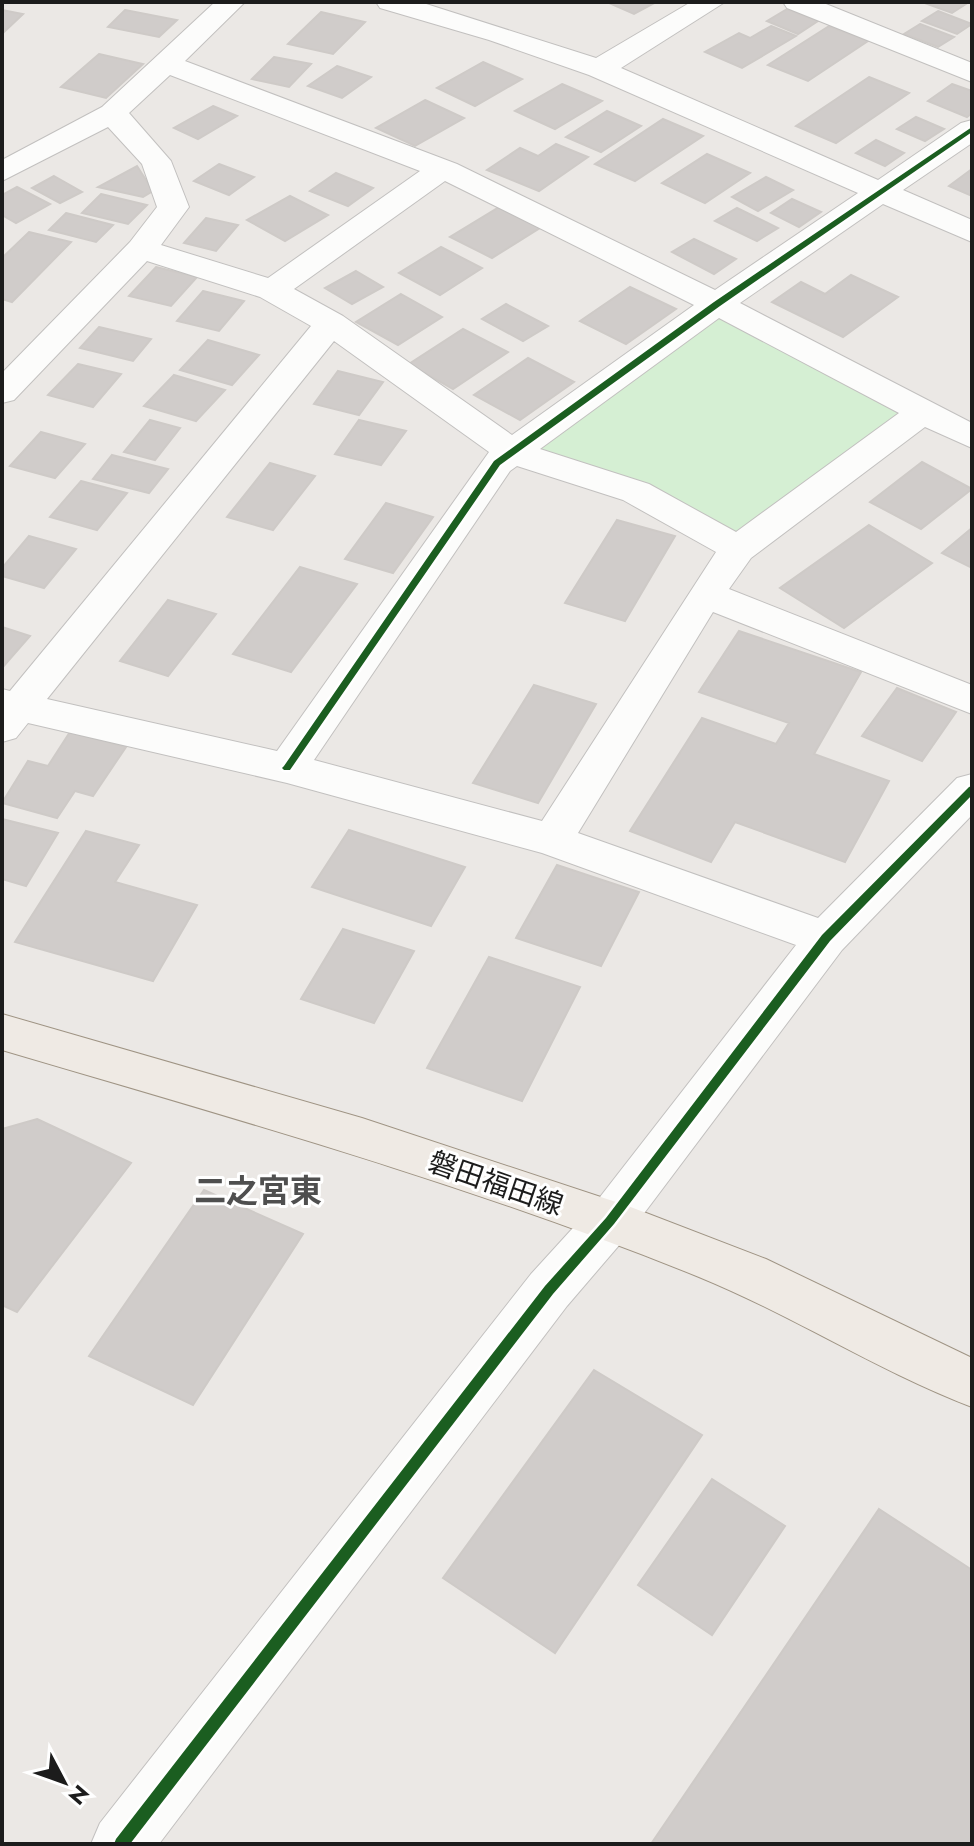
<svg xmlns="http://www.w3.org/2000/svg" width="974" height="1846" font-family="Jost,'Noto Sans JP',sans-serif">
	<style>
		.park { fill: #d5efd3 }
		.building { fill: #d0ccca; stroke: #cecac7; stroke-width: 2 }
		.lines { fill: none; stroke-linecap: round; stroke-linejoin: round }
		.minor-casing { stroke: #c2c0bf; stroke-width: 2 }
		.major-casing { stroke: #9f9484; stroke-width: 2 }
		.minor { fill: #fcfcfb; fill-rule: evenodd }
		.major { fill: #efeae4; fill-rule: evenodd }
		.cycleway-casing { stroke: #fff; stroke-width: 5 }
		.cycleway { fill: #1b5e20; fill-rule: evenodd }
		.labels { text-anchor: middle; stroke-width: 6; stroke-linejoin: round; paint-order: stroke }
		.street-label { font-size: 28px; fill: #1c1c1c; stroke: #fff }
		.quarter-label { font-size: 32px; font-weight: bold; fill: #4f4f4f; stroke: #fff }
	</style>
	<rect width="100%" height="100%" fill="#ebe8e5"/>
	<path class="park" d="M726 309 922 412 738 549 512 452Z"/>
	<path class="building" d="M607 2H656L634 14Z
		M922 2H969L952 13Z
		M787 9 818 21 798 34 767 21Z
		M2 10 23 14 2 34Z
		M125 10 177 20 159 37 108 27Z
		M938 11 972 24 957 34 922 21Z
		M321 12 365 22 333 54 288 44Z
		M920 24 954 37 938 47 904 34Z
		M771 26 796 36 742 68 705 52 739 33 750 38Z
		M829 26 868 41 808 81 768 65Z
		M99 54 143 64 106 98 61 87Z
		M274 57 311 64 289 87 252 79Z
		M483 62 522 79 475 106 437 88Z
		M337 66 371 77 342 98 308 86Z
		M869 77 909 93 836 143 796 126Z
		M562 84 602 101 555 129 515 111Z
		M952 84 972 91V113L967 117 928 101Z
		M425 100 464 118 415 146 376 128Z
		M213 106 237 116 198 139 174 128Z
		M607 111 641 126 601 152 566 137Z
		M916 117 944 129 925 141 897 129Z
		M663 119 703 136 635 181 595 164Z
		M876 140 904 153 885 166 856 153Z
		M556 144 588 157 539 191 487 170 520 148 538 156Z
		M707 154 750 173 705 203 662 183Z
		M219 164 254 177 229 195 194 181Z
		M137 166 153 191 143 197 98 187Z
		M972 169V196L949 186Z
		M336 173 373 188 348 206 310 191Z
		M54 176 82 192 60 203 32 188Z
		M766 177 793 190 758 211 732 197Z
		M17 187 50 204 16 223 2 215V195Z
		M101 194 147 205 128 224 82 213Z
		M290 196 328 215 285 241 247 220Z
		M792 199 821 212 799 227 771 213Z
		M501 206 543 226 492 258 450 237Z
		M737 208 778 228 757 241 715 221Z
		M66 213 113 225 96 242 49 230Z
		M206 218 238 225 216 251 184 243Z
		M29 232 71 242 12 302 2 299V258Z
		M694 239 736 259 714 274 672 252Z
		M441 247 482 268 440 295 399 273Z
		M156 267 197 277 171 306 129 296Z
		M356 271 383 287 352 304 325 288Z
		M851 275 898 297 843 337 772 302 801 282 825 294Z
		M630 287 676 309 626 344 580 321Z
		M203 291 244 301 219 331 177 321Z
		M401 294 442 317 398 345 356 322Z
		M506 304 548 326 523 341 482 319Z
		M99 327 151 339 133 361 80 348Z
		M463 329 508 352 453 389 409 364Z
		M208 340 259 355 232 385 180 370Z
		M528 358 574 382 520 420 474 395Z
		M78 364 121 374 93 407 48 395Z
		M338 371 383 382 359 415 314 404Z
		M174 375 225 390 196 421 144 406Z
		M150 420 180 428 155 460 124 452Z
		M359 420 406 431 381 465 335 454Z
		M41 432 85 444 55 478 10 466Z
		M112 455 168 469 149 493 93 479Z
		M922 462 972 489 921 529 870 502Z
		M270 463 315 476 273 530 227 517Z
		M81 481 127 493 97 530 50 517Z
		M386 503 433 517 393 573 345 559Z
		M617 520 675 536 625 621 565 603Z
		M869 525 932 563 844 628 780 588Z
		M972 528V568L942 553Z
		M29 536 76 549 44 588 2 576V568Z
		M300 567 357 584 291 672 233 654Z
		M168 600 216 614 168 676 120 661Z
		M2 627 30 636 2 668Z
		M739 631 861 672 814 754 889 781 845 862 735 822 711 862 630 831 702 718 776 744 789 723 699 692Z
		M534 685 596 704 538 803 473 783Z
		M897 688 956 712 922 761 862 736Z
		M70 732 126 747 93 796 75 791 57 818 2 803 28 761 48 766Z
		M2 819 58 833 26 886 2 879Z
		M349 830 465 867 431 926 312 887Z
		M86 831 139 845 115 882 197 905 153 981 15 942Z
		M557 865 639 892 601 966 516 938Z
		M343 929 414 951 374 1023 301 999Z
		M489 957 580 987 522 1101 427 1068Z
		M37 1119 131 1163 17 1312 2 1305V1129Z
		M204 1190 303 1234 193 1405 89 1356Z
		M594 1370 702 1435 555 1653 443 1578Z
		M712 1479 785 1526 712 1635 638 1585Z
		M879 1509 972 1570V1844H651Z"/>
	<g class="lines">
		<defs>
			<path id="minor" d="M215 2H245L185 61 457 164 715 290 858 193 589 75 489 40 380 8 376 2H420L596 58 691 2H725L621 68 878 180 961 123 972 120V143L903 190 972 220V242L883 204 740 303 972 423V448L925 427 751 558 729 589 972 685V714L713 612 578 833 818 918 957 778 972 774V815L842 950 627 1236 567 1306 159 1844H91L100 1823 531 1274 593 1206 796 945 542 853 287 783 28 723 16 738 2 742V689L10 691 311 326 260 297 147 261 14 400 2 403V373L130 242 157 207 142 164 108 127 2 181V160L102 107ZM170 75 420 171 268 278 161 245 189 207 171 161 129 113ZM445 181 694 305 512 435 343 316 294 289ZM719 318 899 413 736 532 649 484 540 449ZM334 341 489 452 277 751 47 699ZM517 466 623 500 716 552 542 821 314 760 510 471Z
				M783 2H821L972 63V82L787 8Z"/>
			<path id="major" d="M2 1014 362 1118 628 1206 766 1259 972 1358V1407C878 1371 792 1315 699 1277 472 1185 236 1119 2 1050Z"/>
		</defs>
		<use href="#minor" class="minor-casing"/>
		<use href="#major" class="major-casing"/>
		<use href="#minor" class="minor"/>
		<use href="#major" class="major"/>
		<defs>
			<path id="cycleway" d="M972 127V132L720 306 500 465 290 770H284L282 768 284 766 494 461 714 302Z
				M972 786V795L830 941 614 1224 553 1294 130 1844H114L116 1839 545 1286 606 1218 822 935 969 787Z"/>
		</defs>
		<use href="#cycleway" class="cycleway-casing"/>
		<use href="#cycleway" class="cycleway"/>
	</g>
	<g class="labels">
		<g class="street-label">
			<text transform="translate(496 1183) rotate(19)" y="10">磐田福田線</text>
		</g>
		<g class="quarter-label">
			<text x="258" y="1202">二之宮東</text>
		</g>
	</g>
	<rect width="974" height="1846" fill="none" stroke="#1c1c1c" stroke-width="8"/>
	<g transform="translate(64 1782) rotate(131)" stroke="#ffffff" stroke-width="6" paint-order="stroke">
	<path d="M0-6L14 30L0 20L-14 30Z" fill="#1c1c1c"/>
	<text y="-12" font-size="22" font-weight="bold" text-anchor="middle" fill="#1c1c1c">N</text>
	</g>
</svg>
